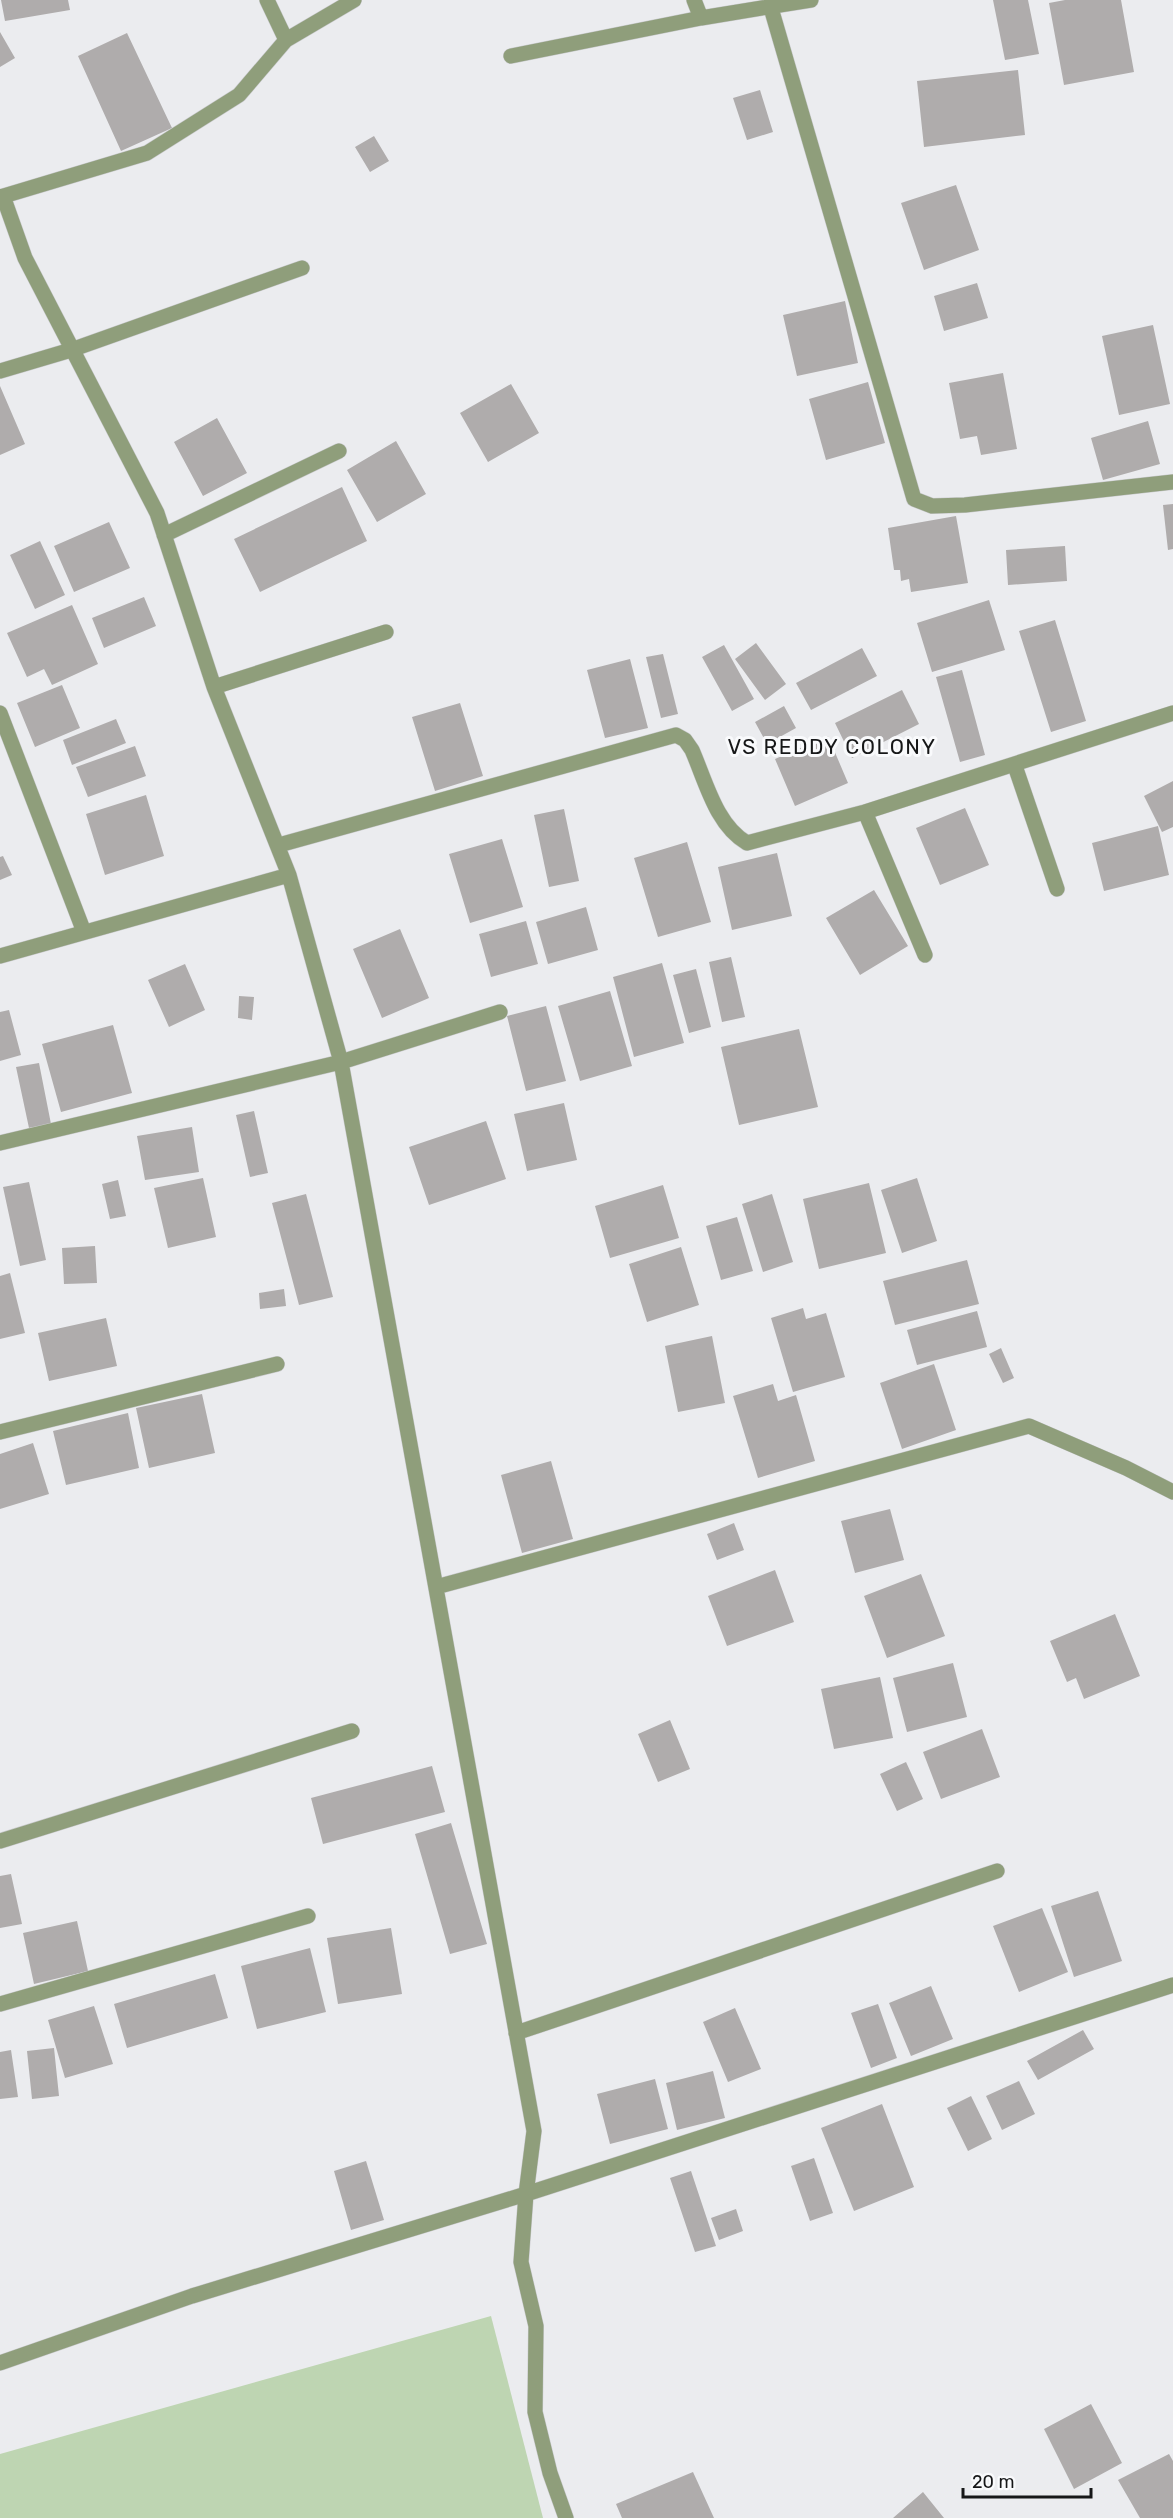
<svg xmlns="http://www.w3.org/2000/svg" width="1173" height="2518" font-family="Rubik,sans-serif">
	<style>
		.green { fill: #bed5b2 }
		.building { fill: #afacac }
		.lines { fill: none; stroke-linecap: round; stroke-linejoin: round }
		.minor-casing { stroke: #c9cacd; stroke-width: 16 }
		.minor { stroke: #8f9e7b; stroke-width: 15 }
		.labels { text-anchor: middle; stroke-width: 6; stroke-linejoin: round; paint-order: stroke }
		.neighbourhood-label { font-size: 21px; letter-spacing: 1.5px; fill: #161718; stroke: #f9fafc }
	</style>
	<rect width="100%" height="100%" fill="#ebecef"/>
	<path class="green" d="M491 2316 543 2518H0V2454Z"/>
	<path class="building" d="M1 0H68L70 10 5 21Z
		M993 0H1028L1039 54 1005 60Z
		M1065 0H1121L1134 72 1064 85 1049 3Z
		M0 32 15 58 0 67Z
		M127 33 172 128 121 151 78 56Z
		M1018 70 1025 135 924 147 917 81Z
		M760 90 773 132 747 140 733 98Z
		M374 136 389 161 370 172 355 147Z
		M956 185 979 250 924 270 901 203Z
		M977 283 988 318 944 331 934 296Z
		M845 301 858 363 797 376 783 315Z
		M1153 325 1170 404 1119 415 1102 336Z
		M1003 373 1017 449 981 455 977 436 960 439 949 383Z
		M868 382 885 443 826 460 809 399Z
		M511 384 539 433 488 462 460 413Z
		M0 386 25 444 0 455Z
		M217 418 247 473 203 496 174 442Z
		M1148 421 1160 464 1103 480 1091 438Z
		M396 441 426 494 377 522 347 470Z
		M342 487 367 541 260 592 234 539Z
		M1173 504V549L1168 550 1163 505Z
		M956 516 968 583 911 592 909 579 901 581 900 570H894L888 528Z
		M109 522 130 568 74 592 54 546Z
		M40 541 65 595 35 609 10 555Z
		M1065 546 1067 581 1008 585 1006 550Z
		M144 597 156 626 104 648 92 618Z
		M989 600 1005 650 932 672 917 623Z
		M72 605 98 664 52 685 44 669 27 677 7 633Z
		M1055 620 1086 721 1051 732 1019 631Z
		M756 643 786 684 765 700 735 659Z
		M724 645 754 699 732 711 702 657Z
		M862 648 877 676 811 710 796 683Z
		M663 654 678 714 661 718 646 657Z
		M630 659 648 728 605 738 587 670Z
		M962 670 985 755 960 762 936 677Z
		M62 685 80 728 35 747 17 703Z
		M902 690 919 724 852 758 835 723Z
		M460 703 483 776 435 791 412 717Z
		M784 706 796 728 767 744 755 722Z
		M116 719 126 743 72 765 63 740Z
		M828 736 848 783 795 806 775 759Z
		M135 746 146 776 88 797 76 767Z
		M1173 781V827L1162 832 1144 796Z
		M146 795 164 856 105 875 86 814Z
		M965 808 989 865 940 885 916 828Z
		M564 809 579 881 549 887 534 815Z
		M1158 826 1169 875 1104 891 1092 843Z
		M502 839 523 907 470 923 449 854Z
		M687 842 711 922 658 937 634 858Z
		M777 853 792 916 732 930 718 867Z
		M3 856 12 875 0 880V857Z
		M874 890 908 946 860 975 826 918Z
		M586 907 598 950 548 964 536 922Z
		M526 921 538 964 491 977 479 934Z
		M400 929 429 998 382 1018 353 949Z
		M731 957 745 1017 722 1022 709 962Z
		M662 963 684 1043 634 1057 613 977Z
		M185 964 205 1010 169 1027 148 980Z
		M696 969 711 1027 689 1033 673 975Z
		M610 991 632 1066 580 1081 558 1006Z
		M239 996 254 997 252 1020 238 1018Z
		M546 1006 566 1081 526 1091 507 1016Z
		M9 1010 21 1055 0 1061V1012Z
		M113 1025 132 1093 61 1112 42 1044Z
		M799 1029 818 1107 739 1125 721 1047Z
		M39 1063 51 1124 29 1128 16 1067Z
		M564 1103 577 1160 527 1171 514 1114Z
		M254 1111 268 1173 250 1177 236 1115Z
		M486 1121 506 1179 429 1205 409 1147Z
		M192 1127 199 1172 145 1180 137 1136Z
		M203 1178 216 1237 168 1248 154 1188Z
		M917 1178 937 1241 902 1253 881 1190Z
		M118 1180 126 1216 110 1219 102 1184Z
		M29 1182 46 1260 20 1266 3 1187Z
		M869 1183 886 1253 819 1269 803 1199Z
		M663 1185 679 1238 610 1258 595 1206Z
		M306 1194 333 1297 299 1305 272 1203Z
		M772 1194 793 1262 763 1272 742 1204Z
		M737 1217 753 1271 721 1280 706 1226Z
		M95 1246 97 1283 64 1284 62 1248Z
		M681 1247 699 1305 647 1322 629 1264Z
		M967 1260 979 1304 895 1325 883 1281Z
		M10 1273 25 1333 0 1339V1276Z
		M284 1289 286 1306 260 1309 259 1293Z
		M803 1308 806 1319 826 1313 845 1377 793 1392 771 1318Z
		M977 1311 987 1347 917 1365 907 1330Z
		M106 1318 117 1366 49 1381 38 1333Z
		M712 1336 725 1403 678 1412 665 1346Z
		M1001 1348 1014 1378 1003 1383 989 1354Z
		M934 1364 956 1430 902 1449 880 1383Z
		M773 1384 778 1401 796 1395 815 1461 758 1478 733 1396Z
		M202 1394 215 1453 149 1468 136 1408Z
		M128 1413 139 1468 66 1485 53 1431Z
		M33 1443 49 1494 0 1509V1454Z
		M551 1461 573 1539 522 1553 501 1475Z
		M890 1509 904 1560 855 1573 841 1521Z
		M734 1523 744 1550 717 1560 707 1534Z
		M775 1570 794 1622 727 1646 708 1596Z
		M921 1574 945 1636 887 1658 864 1596Z
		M1115 1614 1140 1676 1084 1699 1076 1678 1067 1682 1050 1641Z
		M953 1663 967 1717 907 1732 893 1678Z
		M880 1677 893 1738 834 1749 821 1689Z
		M670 1720 690 1769 658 1782 638 1734Z
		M982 1729 1000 1777 941 1799 923 1752Z
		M906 1762 923 1799 897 1811 880 1774Z
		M432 1766 445 1812 323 1844 311 1798Z
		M451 1823 487 1944 450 1954 415 1834Z
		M11 1874 22 1924 0 1928V1876Z
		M1098 1891 1122 1961 1074 1977 1051 1906Z
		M1042 1908 1068 1972 1019 1992 993 1926Z
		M77 1921 88 1971 34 1984 23 1933Z
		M391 1928 402 1994 338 2004 327 1938Z
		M310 1948 326 2012 257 2029 241 1966Z
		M215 1974 228 2018 127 2048 114 2004Z
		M931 1986 953 2039 911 2056 889 2003Z
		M878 2004 897 2058 871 2068 851 2013Z
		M94 2006 113 2064 65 2078 48 2020Z
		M735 2008 761 2069 728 2082 703 2022Z
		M1083 2030 1094 2049 1038 2080 1027 2061Z
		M54 2048 59 2096 32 2099 27 2051Z
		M11 2050 18 2097 0 2099V2052Z
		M713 2071 725 2118 677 2130 666 2083Z
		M655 2079 668 2129 610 2144 597 2094Z
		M1019 2081 1035 2114 1002 2130 986 2096Z
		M971 2096 992 2139 968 2151 947 2108Z
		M882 2104 914 2187 854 2211 821 2128Z
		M814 2158 833 2213 810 2221 791 2166Z
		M366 2161 384 2220 351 2230 334 2171Z
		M691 2171 716 2246 695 2252 670 2178Z
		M736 2209 743 2231 719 2240 711 2218Z
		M1091 2404 1122 2463 1074 2489 1044 2429Z
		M1169 2454 1173 2461V2518H1140L1118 2480Z
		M693 2472 714 2518H622L616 2504Z
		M923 2492 944 2518H893Z"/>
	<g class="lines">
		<defs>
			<path id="minor" d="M694 0 701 18
				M771 8 914 499 932 506 965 505 1173 482
				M286 40 354 0
				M511 56 701 18 811 0
				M3 196 25 258 157 513 214 687 289 875 341 1062 534 2131 526 2194 521 2262 536 2326 535 2412 550 2473 566 2518
				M0 197 147 153 239 95 286 40 267 0
				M0 371 71 350 302 268
				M164 535 339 451
				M214 687 386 632
				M0 713 84 932
				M1015 766 1057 889
				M865 812 925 955
				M279 845 676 735 685 740 692 750C706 782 716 825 747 843L865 812 1173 713
				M0 956 289 875
				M0 1143 341 1062 500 1012
				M0 1432 277 1364
				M436 1587 1029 1426 1126 1468 1173 1492
				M0 1841 352 1731
				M0 2004 308 1916
				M516 2033 997 1871
				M0 2363 192 2296 526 2194 1173 1985"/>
		</defs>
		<use href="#minor" class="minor-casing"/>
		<use href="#minor" class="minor"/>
	</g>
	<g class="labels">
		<g class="neighbourhood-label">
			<text x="832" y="754">VS REDDY COLONY</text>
		</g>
	</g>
	<path d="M963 2488v9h128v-9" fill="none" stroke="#161718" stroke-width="3"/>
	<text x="972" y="2488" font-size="18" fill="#161718" stroke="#f9fafc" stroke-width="4.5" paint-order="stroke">20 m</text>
</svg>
